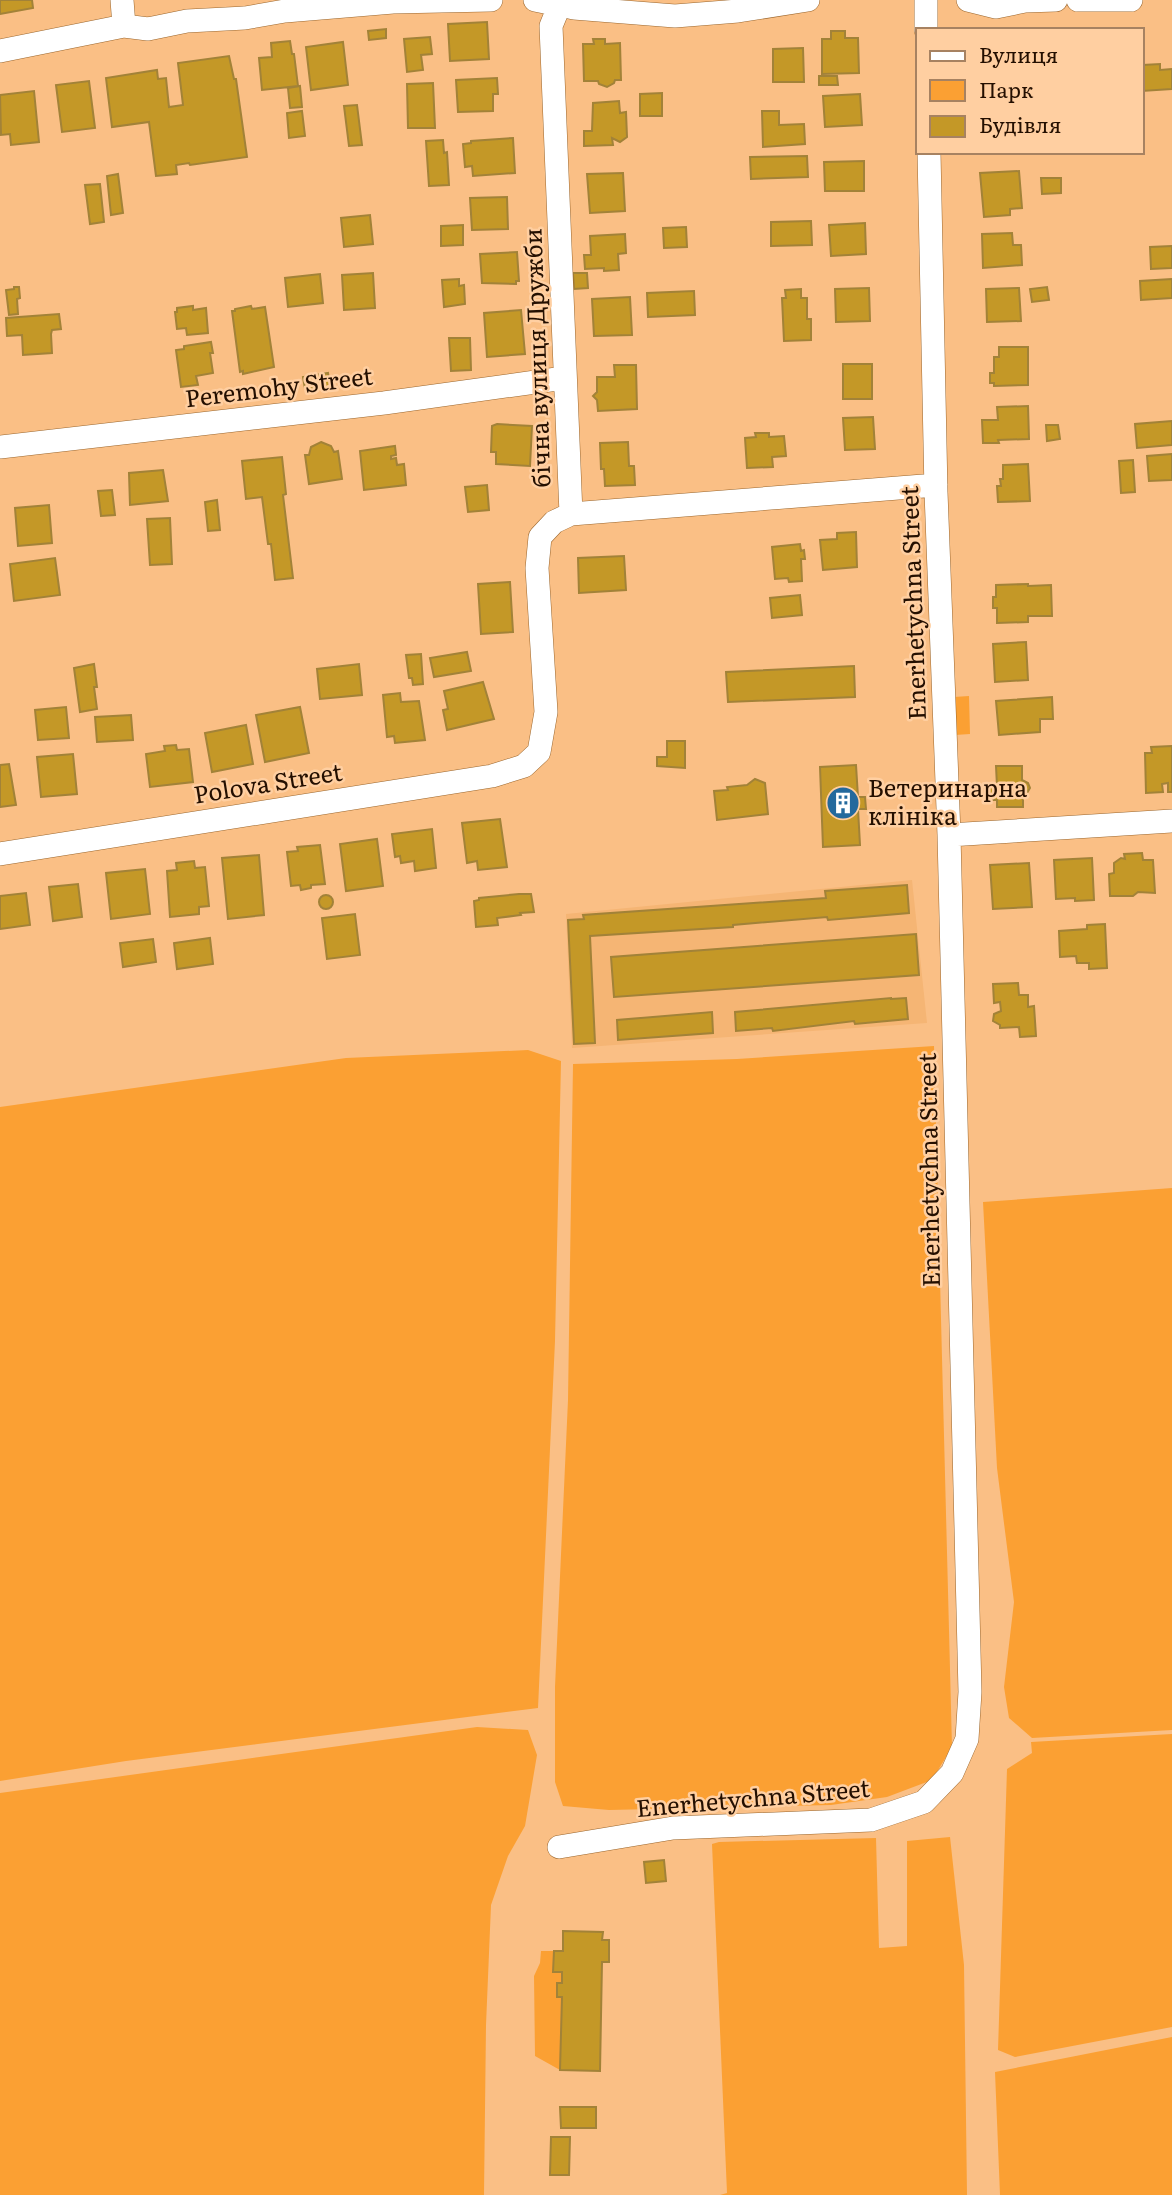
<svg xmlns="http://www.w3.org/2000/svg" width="1172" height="2195" font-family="Literata,serif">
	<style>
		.built { fill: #f5b574 }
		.green { fill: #fba033 }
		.building { fill: #c49827; stroke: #a28238; stroke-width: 2 }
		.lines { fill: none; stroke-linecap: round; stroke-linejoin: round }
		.street-casing { stroke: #9b662c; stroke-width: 24 }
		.street { stroke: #fff; stroke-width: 23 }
		.labels { text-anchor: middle; stroke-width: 5; stroke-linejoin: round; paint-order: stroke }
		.street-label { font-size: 24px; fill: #240f00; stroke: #ffcfa1 }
		.poi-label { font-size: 24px; fill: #240f00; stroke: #ffcfa1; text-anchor: start }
	</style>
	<rect width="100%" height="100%" fill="#fabf85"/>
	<path class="built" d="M912 880 927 1023 572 1048 566 914Z"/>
	<path class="green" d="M969 696 970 734 955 735 954 697Z
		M934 1046 952 1747 932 1780 887 1797 831 1805 609 1810 563 1806 555 1782V1687L568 1400 573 1064 737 1059Z
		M528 1050 561 1061 555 1341 538 1708 126 1761 0 1781V1107L346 1058Z
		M1172 1188V1730L1032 1738 1009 1718 1004 1687 1014 1602 997 1468 983 1202Z
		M477 1727 528 1730 537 1755 525 1826 508 1856 491 1905 486 2025 484 2195H0V1793Z
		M1172 1734V2027L1015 2057 998 2050 1007 1769 1032 1753 1031 1742Z
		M950 1837 964 1965 967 2195H720L727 2193 712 1844 719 1842 876 1838 879 1948 907 1946V1841Z
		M541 1951H554L553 1972H562V1983L557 1984V1996L562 1997 560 2070 535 2056 534 1976 540 1963Z
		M1172 2037V2195H1000L995 2072Z"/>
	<path class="building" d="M0 0H32L33 8 0 14Z
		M487 22 489 59 450 61 448 24Z
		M386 29V38L369 40 368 31Z
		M831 31H845V38H858L859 73 822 74V39H831Z
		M430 37 432 54 421 55 423 70 407 72 404 39Z
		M593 39H605V44L620 43 621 80H615L614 83 607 87 599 84 598 81H584L583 44H594Z
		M290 41 292 54H294L298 86 262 90 259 58 272 57 271 43Z
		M343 42 348 85 311 90 306 47Z
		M803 48 804 82H773V49Z
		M229 56 234 79H236L247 157 190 165 189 163 176 165 177 174 156 176 149 122 112 127 106 78 157 70 158 79 166 78 169 107 183 105 178 63Z
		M1160 64V70L1172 69V89L1142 91 1143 65Z
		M819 76H837L838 85H819Z
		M497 78 498 94H493V111L458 112 456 80Z
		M89 81 95 128 62 132 56 85Z
		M433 83 435 128H408L407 84Z
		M300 86 302 107 290 108 288 88Z
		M34 91 39 142 11 145 10 134 1 135 0 95Z
		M662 93V116H640V94Z
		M860 94 862 125 825 127 823 96Z
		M619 101 620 113 626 112 627 137 620 142 612 138 613 145 584 146V131H592L593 103Z
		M357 105 362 145 349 146 344 106Z
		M302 111 305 136 289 138 287 113Z
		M762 111H779V125L804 124 805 144 763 147Z
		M513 138 515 173 473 176 472 166 465 167 463 144 471 143V141Z
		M443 140 444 153 447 152 449 185 429 186 426 141Z
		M807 156 808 177 751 179 750 157Z
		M864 161V191H825L824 162Z
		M1019 171 1022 208 1010 209V215L984 217 980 173Z
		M623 173 625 211 590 213 587 174Z
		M118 174 123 213 111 215 107 176Z
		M1041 178H1061V193L1042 194Z
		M100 184 104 222 90 224 85 185Z
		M507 197 508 229 472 230 470 198Z
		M370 215 373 244 344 247 341 218Z
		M811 221 812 245 771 246V222Z
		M865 223 866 254 831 256 829 225Z
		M463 225V245L441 246V226Z
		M686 227 687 247 664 248 663 228Z
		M1012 233 1013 245H1021L1022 265 983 268 982 234Z
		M625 234 626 253 618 254 619 270 604 271V268L585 269 584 255H591L590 236Z
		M1172 246V268L1151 269 1150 247Z
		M517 252 519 281H516V284L482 283 480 254Z
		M373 273 375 308 344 310 342 275Z
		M573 273H587L588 288 574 289Z
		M320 274 323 303 288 307 285 278Z
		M459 279V286L464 285 465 304 444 307 442 280Z
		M1172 279V298L1141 300 1140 281Z
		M14 287H19L20 298 17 299 18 314 9 315 6 290 14 289Z
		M1047 287 1049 300 1032 302 1030 289Z
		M869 288 870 321 836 322 835 289Z
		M1019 288 1021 321 987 322 986 289Z
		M801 289V298H807V319H811V340L784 341 782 298H786L785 290Z
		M694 291 695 315 648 317 647 293Z
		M630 297 632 335 594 336 592 299Z
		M193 306V310L206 308 208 333 187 335 186 328 177 329 175 312H177V308Z
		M251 306 252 309 265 307 274 367 243 374V371L240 372 232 311H235V309Z
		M521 310 525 354 487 357 484 313Z
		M59 314 61 329 52 330 51 334 52 353 23 355 22 335 7 336 6 318Z
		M449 338H470L471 370 451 371Z
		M211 342 213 353H210L213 373 196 376 198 385 181 387 176 350 184 349V346Z
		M999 347H1028V385L994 386V383H990V373H994V357H999Z
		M843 364H872V399H843Z
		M614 365H636L637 409 598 411 597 400 593 396 597 392V377H615Z
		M328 373 330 387 305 389 303 377Z
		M1028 406 1029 439 998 440 999 443H983L982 420H998L997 407Z
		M873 417 875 449 845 450 843 418Z
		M1172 421V445L1137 448 1135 424Z
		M497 424 532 426 530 466 496 464V452H491L492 426Z
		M1046 425H1058L1060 439 1047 441Z
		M755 433H769V437L784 436 786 456 772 457 773 467 747 468 745 438 756 437Z
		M321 442 331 446 334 452 338 451 342 479 309 484 305 455H309L311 447Z
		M628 442 629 466H634L635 485 605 486 604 469H601L600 443Z
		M395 446 396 455 391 456V459L396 458 397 465 404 464 406 485 364 490 360 451Z
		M1172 454V480L1149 481 1147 456Z
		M282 457 286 494 283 495 293 578 275 580 271 544H268L262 497 246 499 242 461Z
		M1133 460 1135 492 1121 493 1119 461Z
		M1028 464 1030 501 998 502 997 486H1001L1000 479H1003V465Z
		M163 470 168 501 130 505 129 473Z
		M487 485 489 510 468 512 465 487Z
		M112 490 115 515 101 516 98 491Z
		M217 500 220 530 208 531 205 502Z
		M49 505 52 543 18 546 15 508Z
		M170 518 172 564 150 565 147 519Z
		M856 532 857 567 823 570 820 540 837 539V533Z
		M800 544 801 551 804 550 805 559H801L802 581 789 582 788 578 775 579 772 547Z
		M624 556 626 590 579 593 578 558Z
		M55 558 60 595 14 601 10 564Z
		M510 582 513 632 481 634 478 584Z
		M1028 584V586L1051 585 1052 616H1028V622L997 623V608H993V597H996V585Z
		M800 595 802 615 772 618 770 598Z
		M1026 642 1028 680 995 682 993 644Z
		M467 652 471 671 434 677 430 658Z
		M421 654 423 684 413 685 412 678H409L406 655Z
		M94 664 97 687H94L97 709 80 712 74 668Z
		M359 664 362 695 320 699 317 669Z
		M854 666 855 697 728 702 726 672Z
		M483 682 494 719 447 730 443 710 448 709 444 691Z
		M400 693 401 702 419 701 425 740 395 743 394 736 387 737 383 695Z
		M1052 697 1053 719H1040V732L999 735 996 701Z
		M66 707 69 738 38 740 35 710Z
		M300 707 309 753 265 762 256 715Z
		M131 715 133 740 97 742 95 717Z
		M246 725 253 764 212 772 205 733Z
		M667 741H685V768L657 766V757H667Z
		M176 745 177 750 189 749 193 782 150 787 146 754 165 751 164 746Z
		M1172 746V792H1168V783L1162 784 1163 792 1146 793 1145 753H1152L1151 747Z
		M73 754 77 794 41 797 37 757Z
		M9 764 16 805 0 807V765Z
		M856 765 858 797H865L866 809H858L860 845 823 847 820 767Z
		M996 766H1022V780L1028 783 1030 788 1027 793 1023 795V807H997V800H988V786H997Z
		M755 779 765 783 768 814 717 820 714 791 728 790 727 787 747 785Z
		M500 819 507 867 478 870 477 861 467 863 462 823Z
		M432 829 436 868 415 871 414 861 401 863 400 856 395 857 392 834Z
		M377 839 383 886 346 891 340 844Z
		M320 845 325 884 311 885V888L301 890 300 885 291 886 287 852 298 851 297 847Z
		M1142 853 1143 860H1153L1155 893 1138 892 1133 896H1110L1109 874 1114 873V863L1121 858 1125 859 1124 854Z
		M259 855 264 915 228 919 222 858Z
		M1092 858 1094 900 1075 901V898L1056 899 1054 860Z
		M194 861 195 868 205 867 209 906 199 907V914L170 917 167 871 177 870 176 863Z
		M1029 863 1032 907 993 909 990 865Z
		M145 869 150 914 111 919 106 873Z
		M78 884 82 917 53 921 49 887Z
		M907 885 909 913 828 920 827 917 733 925V927L590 936 595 1043 574 1044 568 920 584 919 583 915 826 898 825 891Z
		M26 893 30 925 0 929V896Z
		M519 894H531L534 912 520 913 521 915 497 918 498 925 476 927 474 901 479 900V898Z
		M319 902a7 7 0 1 1 14 0a7 7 0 1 1-14 0Z
		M355 914 360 955 327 959 322 918Z
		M1105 924 1107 968 1089 969V963H1077L1076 956 1060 957 1059 931 1087 929V925Z
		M916 934 919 975 614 997 611 957Z
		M210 938 213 964 177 969 174 943Z
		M153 939 156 962 123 967 120 943Z
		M1018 983 1019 995H1028V1007L1034 1006 1036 1036 1020 1037 1019 1027 1000 1028V1025L993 1021 994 1014 1001 1011 1000 1002 994 1003 993 984Z
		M891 998V999L906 998 908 1019 855 1024 854 1021 773 1031 772 1028 736 1031 735 1012Z
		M712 1012 713 1033 618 1040 617 1020Z
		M664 1860 666 1881 646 1883 644 1862Z
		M563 1931 603 1932 602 1940H609V1962H602L600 2071 560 2070 562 1997H557V1983H562V1972H553L554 1951H563Z
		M560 2107H596V2128H561Z
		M551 2137H570L569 2175H550Z"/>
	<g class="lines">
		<defs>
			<path id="street" d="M122 0 124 26
				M535 0 574 8 675 16 738 11 808 0
				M926 0V30
				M968 0 996 7 1025 1 1056 0
				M1078 0H1131
				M560 4 551 26 571 514 936 485
				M0 51 124 26 148 29 187 21 245 18 285 11 393 2 491 0
				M0 447 384 403 564 378
				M949 835 1172 821
				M0 854 492 776 524 766 539 752 546 712 537 568 540 537 554 522 571 514
				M559 1847 673 1828 871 1820 924 1802 952 1773 967 1739 970 1692 949 835 936 492 929 152"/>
		</defs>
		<use href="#street" class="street-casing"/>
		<use href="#street" class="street"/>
	</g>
	<defs>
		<symbol id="building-disc" viewBox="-11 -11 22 22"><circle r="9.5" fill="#23699d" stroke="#ffcfa1"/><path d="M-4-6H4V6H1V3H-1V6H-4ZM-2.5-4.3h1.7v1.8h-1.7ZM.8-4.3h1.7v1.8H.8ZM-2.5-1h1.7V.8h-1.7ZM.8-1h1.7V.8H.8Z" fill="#fff"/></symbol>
	</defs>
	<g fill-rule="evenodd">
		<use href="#building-disc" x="824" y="784" width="38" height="38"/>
	</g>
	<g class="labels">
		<g class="street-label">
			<text transform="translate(538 358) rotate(-92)" y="8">бічна вулиця Дружби</text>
			<text transform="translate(279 388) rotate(-7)" y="8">Peremohy Street</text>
			<text transform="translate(914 603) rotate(-92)" y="8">Enerhetychna Street</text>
			<text transform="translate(268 784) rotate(-9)" y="8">Polova Street</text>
			<text transform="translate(930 1170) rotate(-91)" y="8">Enerhetychna Street</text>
			<text transform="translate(753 1799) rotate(-5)" y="8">Enerhetychna Street</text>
		</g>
		<g class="poi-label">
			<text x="868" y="797">Ветеринарна<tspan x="868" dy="28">клініка</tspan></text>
		</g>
	</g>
	<rect x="916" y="28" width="228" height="126" fill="#ffcfa1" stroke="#a78261" stroke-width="2"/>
	<rect x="930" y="51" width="35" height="10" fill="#ffffff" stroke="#a78261" stroke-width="2"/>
	<text x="979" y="63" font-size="21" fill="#240f00">Вулиця</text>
	<rect x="930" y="80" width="35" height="21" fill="#fba033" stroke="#a78261" stroke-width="2"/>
	<text x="979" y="98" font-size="21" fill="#240f00">Парк</text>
	<rect x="930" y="116" width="35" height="21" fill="#c49827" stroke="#a78261" stroke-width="2"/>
	<text x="979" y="133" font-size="21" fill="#240f00">Будівля</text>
</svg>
